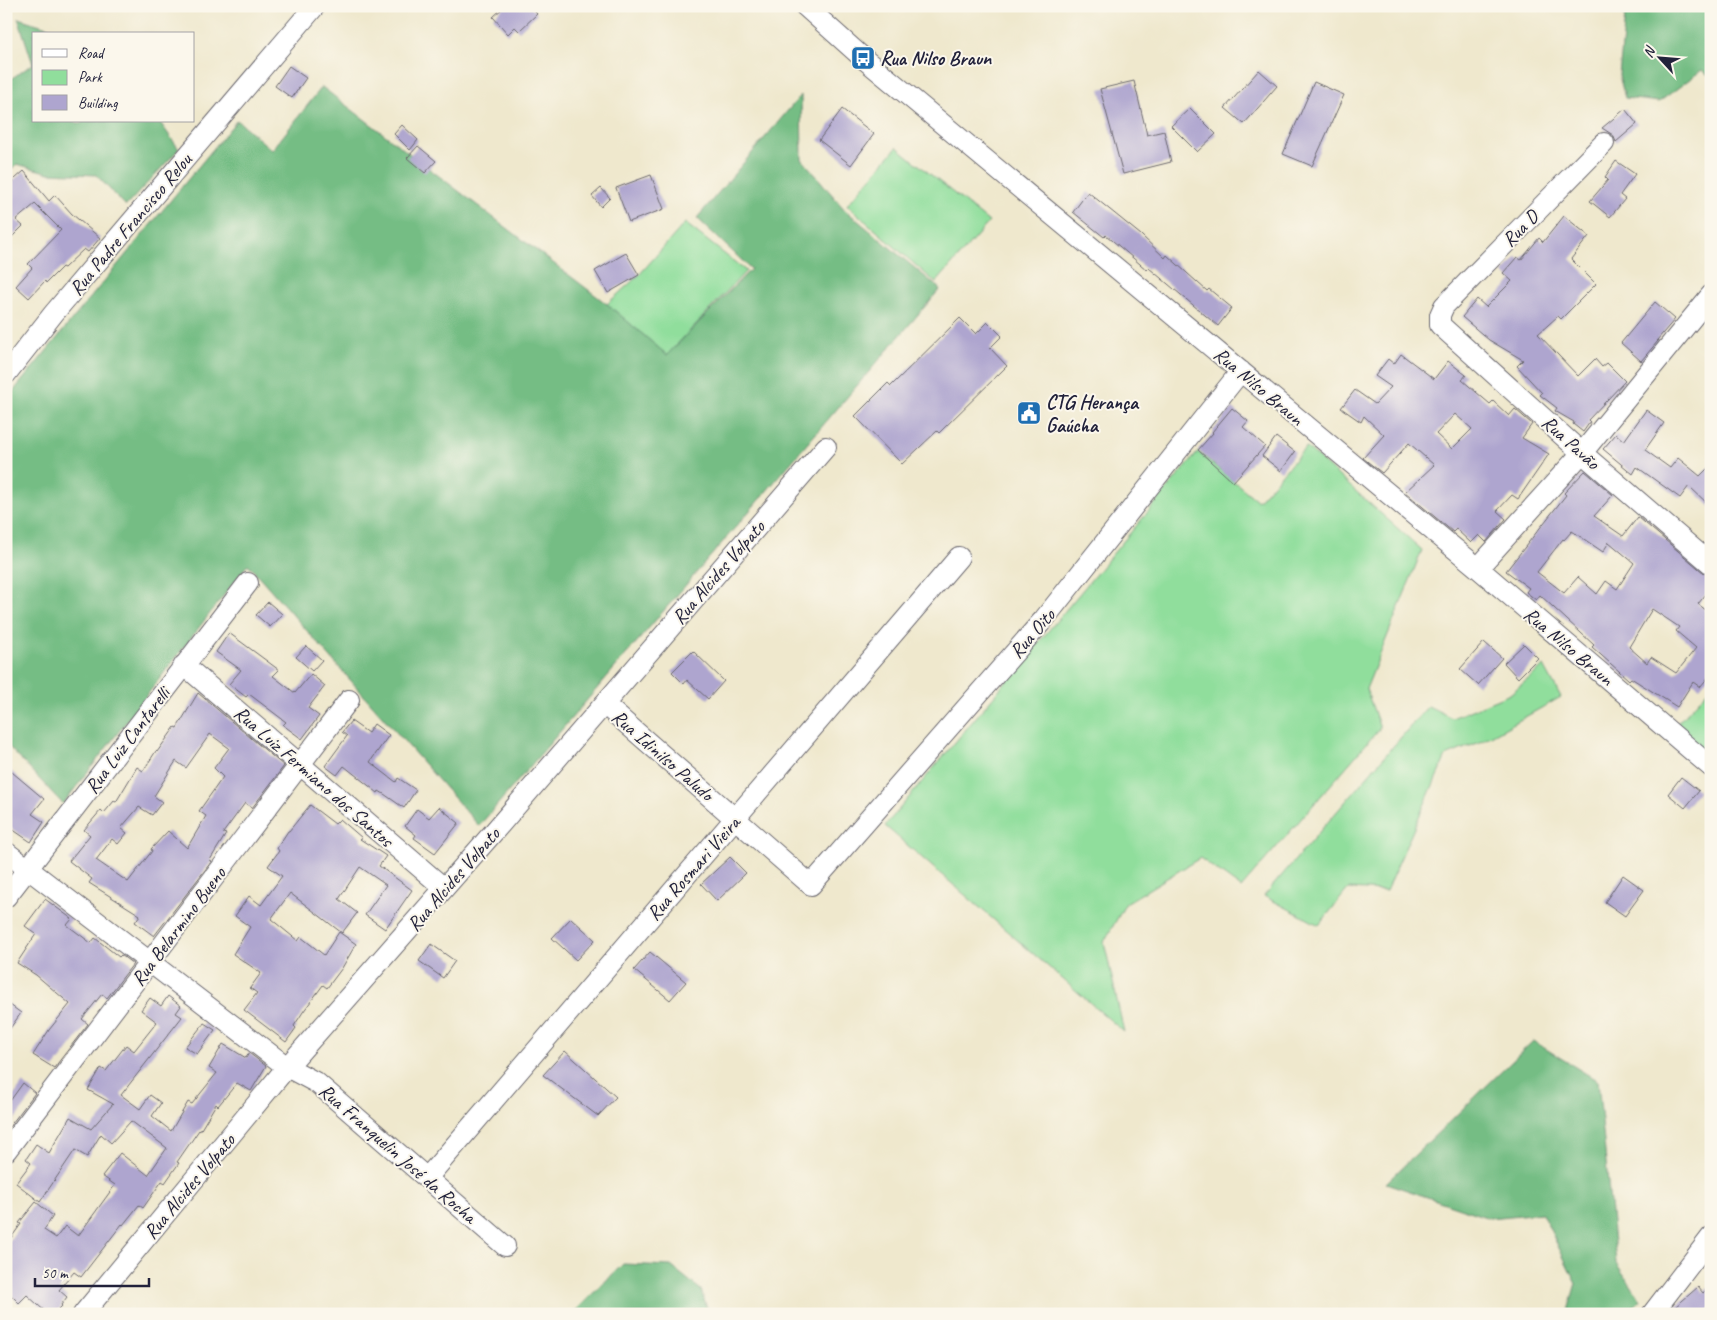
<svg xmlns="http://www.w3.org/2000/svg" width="1717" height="1320" font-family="Caveat,sans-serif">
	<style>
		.green { fill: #90de9c; stroke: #59806c }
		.forest { fill: #74bd84; stroke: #4b7060 }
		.building { fill: #aea5cf; fill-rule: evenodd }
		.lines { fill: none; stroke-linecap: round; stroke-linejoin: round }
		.minor-casing { stroke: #6a676e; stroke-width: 22 }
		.minor { stroke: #fff; stroke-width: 20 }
		.labels { text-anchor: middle; stroke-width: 4; stroke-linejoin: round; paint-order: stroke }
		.poi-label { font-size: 20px; font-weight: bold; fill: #22223b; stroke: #fbf7ec; text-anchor: start }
		.street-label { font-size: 20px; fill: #22223b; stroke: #fbf7ec }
	</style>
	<rect width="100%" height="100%" fill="#fbf7ec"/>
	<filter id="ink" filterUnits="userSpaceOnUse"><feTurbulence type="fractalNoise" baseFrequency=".02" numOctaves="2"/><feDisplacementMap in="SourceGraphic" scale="10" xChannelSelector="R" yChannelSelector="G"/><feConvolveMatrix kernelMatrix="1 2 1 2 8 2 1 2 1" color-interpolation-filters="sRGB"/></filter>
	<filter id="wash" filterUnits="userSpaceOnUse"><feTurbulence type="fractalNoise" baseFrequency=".0096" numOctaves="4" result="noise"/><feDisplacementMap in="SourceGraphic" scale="20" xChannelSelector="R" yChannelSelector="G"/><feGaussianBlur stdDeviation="1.12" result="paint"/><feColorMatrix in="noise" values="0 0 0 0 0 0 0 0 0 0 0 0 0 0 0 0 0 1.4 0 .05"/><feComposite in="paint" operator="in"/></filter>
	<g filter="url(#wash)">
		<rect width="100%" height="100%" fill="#efe8cd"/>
		<path class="green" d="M897 147 989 222 936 283 847 205Z
			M685 223 746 271 667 355 607 304 639 275Z
			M1306 447 1422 550 1366 689 1380 728 1241 888 1200 858 1126 903 1104 942 1124 1032 885 826 1198 452 1258 501Z
			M1544 666 1561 697 1482 741 1446 756 1386 891 1348 889 1319 925 1264 896 1428 706 1452 718 1510 694Z
			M1711 687V761L1670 731Z"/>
		<path class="forest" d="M1626 6H1711V77L1702 70 1659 102 1625 98 1619 75Z
			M18 18 60 31 61 34H34V121H73L81 124 83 121H159L179 149 126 206 96 175 49 173 17 164 6 175V82L33 64Z
			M322 87 607 304 667 355 751 269 697 218 801 95 802 159 845 210 940 289 479 826 248 564 63 804 6 744V400L237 120 272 150Z
			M1533 1041 1598 1081 1616 1263 1641 1300 1625 1314H1567L1576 1283 1542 1213 1489 1218 1386 1183Z
			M623 1264 671 1266 701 1290 709 1314H572Z"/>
		<g id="blocks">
			<path class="building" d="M505 6H530L537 14 519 31 515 27 508 34 493 17Z
				M289 66 306 78 292 98 275 86Z
				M1259 70 1277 86 1244 124 1225 108Z
				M1134 81 1147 135 1164 131 1171 162 1123 174 1100 89Z
				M1314 82 1344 95 1312 166 1283 154Z
				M1190 108 1216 134 1197 152 1171 126Z
				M842 109 874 134 851 165 819 140Z
				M1625 109 1637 124 1616 142 1613 135 1602 128Z
				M402 125 418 140 410 150 394 134Z
				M418 146 436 161 425 173 407 158Z
				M1616 161 1635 174 1620 195 1625 199 1610 217 1590 201 1608 180 1605 177Z
				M24 171 49 201 55 195 72 214 100 238 88 252 84 249 64 268 62 267 46 283 45 281 29 298 16 286 32 268 28 264 61 230 35 204 16 220 23 226 6 243V187Z
				M651 175 664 209 629 222 616 188Z
				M601 188 610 198 601 207 592 196Z
				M1088 192 1141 235 1165 258 1167 255 1207 291 1209 289 1232 308 1218 326 1149 268 1147 270 1106 235 1104 237 1073 212Z
				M1564 216 1589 236 1571 259 1596 284 1561 319 1558 316 1538 334 1578 376 1595 359 1602 367 1607 363 1625 381 1588 420 1590 422 1583 432 1573 424 1574 422 1555 411 1557 408 1540 395 1542 393 1517 366 1523 360 1489 340 1462 317 1477 299 1486 307 1512 281 1503 273 1517 257 1521 260 1539 238 1543 242Z
				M626 253 639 275 608 293 595 271Z
				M1655 302 1675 319 1657 340 1658 341 1641 361 1621 343Z
				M960 318 976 334 988 322 1002 336 990 348 1007 366 939 433 937 431 902 464 855 416 888 383 891 386Z
				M1401 354 1434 379 1448 361 1466 375 1462 380 1490 404 1493 401 1509 416 1515 409 1532 424 1522 438 1549 454 1518 499 1512 495 1497 511 1506 519 1486 542 1479 535 1471 543 1456 529 1453 532 1405 492 1434 465 1409 443 1382 473 1363 458 1384 435 1364 416 1361 422 1341 408 1355 390 1375 404 1391 387 1375 376 1388 359 1394 364ZM1455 414 1472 429 1452 449 1436 434Z
				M1232 408 1248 421 1243 427 1265 446 1233 482 1198 450 1213 433 1212 432Z
				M1646 410 1664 423 1645 450 1670 468 1678 458 1700 476 1711 465V507L1689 486 1680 498 1637 467 1633 474 1603 449 1616 434 1624 441Z
				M1276 437 1295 452 1281 471 1262 456Z
				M1585 471 1613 495 1594 516 1623 536 1638 517 1711 579V588L1698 604 1711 614V674L1700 687 1693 682 1677 707 1631 678 1629 680 1592 647 1594 645 1540 595 1536 600 1526 592 1529 588 1506 571 1566 495 1564 493ZM1572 531 1603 552 1609 542 1634 563 1617 589 1606 581 1597 594 1578 577 1564 593 1537 572 1563 539 1564 540ZM1652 609 1679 627 1676 631 1696 648 1676 673 1651 657 1647 663 1629 647Z
				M268 602 282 614 270 627 256 615Z
				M229 633 279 670 273 676 295 693 311 674 325 686 308 708 319 716 302 739 283 725 286 722 249 694 246 697 229 684 241 670 216 652Z
				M1484 642 1502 658 1478 685 1460 669Z
				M1524 644 1538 658 1518 678 1504 663Z
				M306 646 322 660 312 671 296 657Z
				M693 651 724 681 708 699 687 680 684 684 672 672Z
				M198 693 284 766 252 808 245 803 223 833 226 834 210 860 212 861 154 936 135 922 140 915 89 883 92 879 69 861 90 835 84 830 101 810 104 813 114 801 116 802 137 767 143 771 156 751 157 752 175 727 177 728ZM210 734 229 748 214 768 223 777 199 811 206 816 187 848 168 831 151 849 152 851 128 882 96 860 112 839 118 844 127 833 121 828 139 807 152 815 162 802 154 796 176 761 186 768Z
				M351 721 368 733 374 724 389 735 370 762 396 782 398 778 416 790 404 808 384 794 379 791 378 793 344 766 337 775 325 766 347 736 342 732Z
				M6 767 44 799 32 814 44 822 31 842 6 825Z
				M1681 777 1699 791 1685 808 1668 794Z
				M310 805 335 824 340 819 362 838 360 839 386 856 379 866 412 890 385 929 365 915 386 885 360 867 339 899 357 913 342 933 290 893 271 919 298 941 301 937 324 955 339 932 356 944 342 968 327 988 323 985 303 1012 294 1026 296 1028 286 1042 244 1010 257 993 250 988 261 973 233 954 250 927 235 916 249 896 261 905 282 876 268 866 279 851 277 848 288 831H289Z
				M439 807 459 823 435 853 414 838 416 835 405 826 417 809 429 818Z
				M730 857 746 873 717 901 701 884Z
				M1623 875 1644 890 1625 916 1605 902Z
				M45 899 72 919 67 925 91 943 95 938 119 957 121 955 133 964 107 998 102 994 82 1019 88 1024 54 1068 33 1055 49 1030 70 1004 36 975 17 963 36 934 25 926Z
				M571 918 595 940 576 960 552 938Z
				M431 944 455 961 443 978 419 961Z
				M650 952 686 982 670 1000 634 970Z
				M168 996 181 1006 176 1013 182 1017 121 1095 140 1109 150 1095 161 1103 152 1116 171 1131 188 1102 192 1104 217 1073 209 1068 223 1044 246 1058 249 1053 266 1066 251 1091 237 1083 218 1106 216 1104 200 1131 199 1130 177 1162 179 1163 165 1183 162 1181 143 1208 139 1205 123 1225 122 1224 81 1277 74 1272 59 1290 67 1297 61 1305 62 1306 54 1314H48L27 1295 19 1303 6 1290V1245L21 1224 19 1223 36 1202 53 1216 44 1230 56 1238 65 1226 78 1236 115 1185 102 1176 120 1153 148 1175 167 1148 131 1121 111 1143 101 1134 87 1157 75 1150 40 1202 16 1183 31 1163 26 1159 36 1144 49 1153 70 1117 91 1129 113 1104 88 1090 101 1068 106 1071 126 1045 134 1051 157 1022 141 1010 150 998 161 1006Z
				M6 1002 21 1013 6 1034Z
				M204 1023 215 1030 197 1054 185 1047Z
				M565 1051 616 1097 598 1116 543 1075Z
				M23 1083 35 1093 6 1131V1101H10Z
				M1711 1286V1308L1705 1314H1667L1698 1287 1703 1293Z"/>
		</g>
	</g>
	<g filter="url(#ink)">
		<use href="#blocks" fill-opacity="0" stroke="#6a676e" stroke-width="1"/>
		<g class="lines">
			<defs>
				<path id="minor" d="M805 6 863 58 1478 568 1711 767
					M1604 143 1444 306 1440 315V325L1582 453 1711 564
					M6 374 54 313 315 6
					M1478 568 1582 453 1711 295
					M184 665 444 888
					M604 704 811 885 1044 619 1241 371
					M6 852 287 1067 317 1083 505 1246
					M6 897 248 583
					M6 1151 349 700
					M427 1178 959 557
					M83 1314 287 1067 492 834 826 447
					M1652 1314 1711 1237"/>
			</defs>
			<use href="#minor" class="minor-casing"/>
			<use href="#minor" class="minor"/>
		</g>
	</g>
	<defs>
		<symbol id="bus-square" viewBox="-11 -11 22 22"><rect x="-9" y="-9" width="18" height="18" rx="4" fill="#1f6fb2" stroke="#fbf7ec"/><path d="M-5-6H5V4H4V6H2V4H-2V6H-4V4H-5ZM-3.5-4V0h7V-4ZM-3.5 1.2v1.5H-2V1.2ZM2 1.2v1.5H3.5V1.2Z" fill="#fff"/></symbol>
		<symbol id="civic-square" viewBox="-11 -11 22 22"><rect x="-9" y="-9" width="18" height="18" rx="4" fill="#1f6fb2" stroke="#fbf7ec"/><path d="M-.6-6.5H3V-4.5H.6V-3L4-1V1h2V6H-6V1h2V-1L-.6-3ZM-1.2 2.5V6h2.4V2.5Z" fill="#fff"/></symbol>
	</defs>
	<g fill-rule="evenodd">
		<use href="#bus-square" x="849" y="44" width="28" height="28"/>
		<use href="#civic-square" x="1015" y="399" width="28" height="28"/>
	</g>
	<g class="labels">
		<g class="poi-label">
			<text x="880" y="65">Rua Nilso Braun</text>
			<text x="1046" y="409">CTG Herança<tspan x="1046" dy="23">Gaúcha</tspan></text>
		</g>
		<g class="street-label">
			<text transform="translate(130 224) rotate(-50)" y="7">Rua Padre Francisco Relou</text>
			<text transform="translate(1520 228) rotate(-45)" y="7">Rua D</text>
			<text transform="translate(1259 386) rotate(40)" y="7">Rua Nilso Braun</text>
			<text transform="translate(1571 442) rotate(42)" y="7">Rua Pavão</text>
			<text transform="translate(718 572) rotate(-49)" y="7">Rua Alcides Volpato</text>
			<text transform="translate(1032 633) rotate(-49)" y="7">Rua Oito</text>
			<text transform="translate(1569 646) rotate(40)" y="7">Rua Nilso Braun</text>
			<text transform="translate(127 740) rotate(-53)" y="7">Rua Luiz Cantarelli</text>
			<text transform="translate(663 755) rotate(41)" y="7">Rua Idinilso Paludo</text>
			<text transform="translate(314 776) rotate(41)" y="7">Rua Luiz Fermiano dos Santos</text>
			<text transform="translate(693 868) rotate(-49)" y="7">Rua Rosmari Vieira</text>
			<text transform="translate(453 879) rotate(-49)" y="7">Rua Alcides Volpato</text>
			<text transform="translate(178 926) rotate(-53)" y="7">Rua Belarmino Bueno</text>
			<text transform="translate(398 1153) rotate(41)" y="7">Rua Franquelin José da Rocha</text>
			<text transform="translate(189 1186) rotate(-50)" y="7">Rua Alcides Volpato</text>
		</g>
	</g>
	<rect width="1717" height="1320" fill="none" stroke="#fbf7ec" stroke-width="25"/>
	<rect x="32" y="32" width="162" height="90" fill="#fbf7ec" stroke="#a4a2a5"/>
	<rect x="42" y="49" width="25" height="8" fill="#ffffff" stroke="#a4a2a5"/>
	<text x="78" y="58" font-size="15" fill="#22223b">Road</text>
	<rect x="42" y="70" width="25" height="15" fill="#90de9c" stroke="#a4a2a5"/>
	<text x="78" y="82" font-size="15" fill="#22223b">Park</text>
	<rect x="42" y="95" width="25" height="15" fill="#aea5cf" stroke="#a4a2a5"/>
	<text x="78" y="108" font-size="15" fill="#22223b">Building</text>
	<g transform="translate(1660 58) rotate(296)" stroke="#fbf7ec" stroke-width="4" paint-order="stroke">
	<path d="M0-4L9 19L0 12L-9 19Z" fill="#22223b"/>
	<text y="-8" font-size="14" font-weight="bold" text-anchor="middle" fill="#22223b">N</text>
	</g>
	<path d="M35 1278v8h114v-8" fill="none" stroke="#22223b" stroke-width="2.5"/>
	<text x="42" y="1278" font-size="15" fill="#22223b" stroke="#fbf7ec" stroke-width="4" paint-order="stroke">50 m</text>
</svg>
